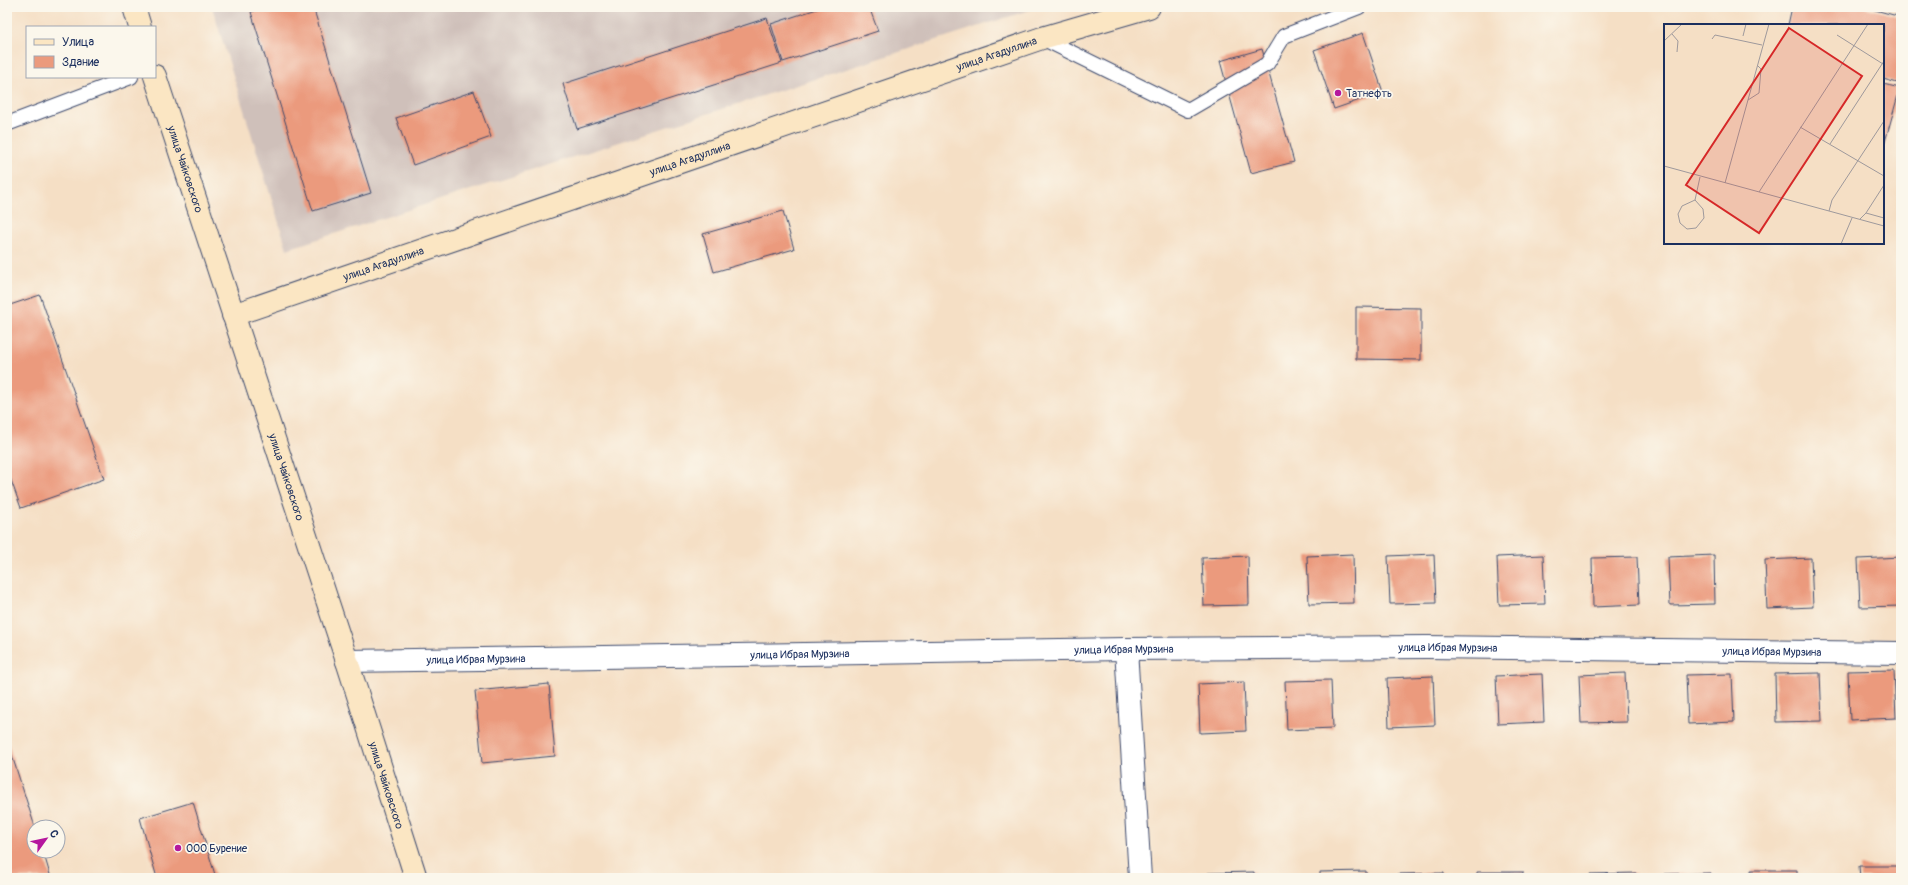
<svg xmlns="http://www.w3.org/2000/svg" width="1908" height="885" font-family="Pangolin,sans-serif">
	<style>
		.industrial { fill: #cfc0ba }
		.building { fill: #eb9a7d }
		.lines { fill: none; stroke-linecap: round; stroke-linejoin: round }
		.lane-casing { stroke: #3c496d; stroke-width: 16 }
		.street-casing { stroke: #3c496d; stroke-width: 24 }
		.secondary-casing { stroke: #3c496d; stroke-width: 24 }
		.lane { stroke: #fff; stroke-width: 14 }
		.street { stroke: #fff; stroke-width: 22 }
		.secondary { stroke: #fbe6c3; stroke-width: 22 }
		.poi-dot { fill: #b5179e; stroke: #fbf7ec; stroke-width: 1.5 }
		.labels { text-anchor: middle; stroke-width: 3.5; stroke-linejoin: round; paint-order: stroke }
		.street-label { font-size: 11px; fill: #1b2f5e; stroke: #fbf7ec }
		.poi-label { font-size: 11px; fill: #1b2f5e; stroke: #fbf7ec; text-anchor: start }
		.inset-road { fill: none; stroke: #9e999c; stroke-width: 1 }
		.view { fill: #d62828; fill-opacity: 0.15; stroke: #d62828; stroke-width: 2 }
		.inset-edge { fill: none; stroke: #1b2f5e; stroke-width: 2 }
	</style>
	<rect width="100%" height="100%" fill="#fbf7ec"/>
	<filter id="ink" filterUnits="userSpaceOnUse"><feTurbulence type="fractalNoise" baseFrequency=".025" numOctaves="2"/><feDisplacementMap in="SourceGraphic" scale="8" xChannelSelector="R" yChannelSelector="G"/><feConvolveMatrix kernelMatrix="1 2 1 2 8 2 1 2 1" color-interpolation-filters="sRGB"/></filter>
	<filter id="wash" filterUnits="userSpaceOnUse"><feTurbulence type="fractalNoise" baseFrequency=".012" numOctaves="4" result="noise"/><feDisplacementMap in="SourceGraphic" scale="16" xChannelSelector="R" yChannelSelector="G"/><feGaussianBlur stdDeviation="0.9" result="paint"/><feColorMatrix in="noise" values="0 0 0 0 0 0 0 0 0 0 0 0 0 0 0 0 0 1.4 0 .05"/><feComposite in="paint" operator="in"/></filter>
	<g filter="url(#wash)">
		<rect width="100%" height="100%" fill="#f5dfc5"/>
		<path class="industrial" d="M212 7H1039L287 249Z"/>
		<g id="blocks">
			<path class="building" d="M266 7H313L371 193 313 211 251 12Z
				M823 7H869L878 31 783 62 771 24Z
				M1792 7H1864L1901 17V84L1883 79V25H1788Z
				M767 18 782 63 577 129 563 84Z
				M1363 33 1383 92 1334 109 1314 50Z
				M1262 49 1294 162 1251 173 1220 61Z
				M1883 84 1900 88 1883 149Z
				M474 91 491 137 413 165 396 118Z
				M783 211 794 249 714 272 703 234Z
				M40 295 104 479 21 508 7 469V306Z
				M1356 307 1421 308V360L1356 359Z
				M1353 554 1354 603 1309 604 1307 556Z
				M1434 554 1436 603 1390 604 1388 556Z
				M1543 555 1545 604 1499 605 1497 557Z
				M1714 555 1715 604 1670 605 1668 557Z
				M1248 556 1249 605 1204 606 1202 558Z
				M1637 557 1639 605 1593 607 1592 558Z
				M1901 557V606L1860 607 1858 559Z
				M1811 558 1813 607 1767 609 1765 560Z
				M1894 670 1896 718 1850 720 1848 671Z
				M1625 673 1627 722 1581 723 1579 675Z
				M1820 673 1822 721 1776 722 1775 674Z
				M1542 674 1544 722 1498 724 1496 676Z
				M1732 674 1734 722 1688 724 1686 675Z
				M1433 676 1435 725 1389 727 1387 678Z
				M1331 680 1333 728 1287 730 1285 681Z
				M1244 682 1246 731 1200 733 1198 684Z
				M549 684 555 756 482 763 475 691Z
				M7 740 35 827 34 851H43L51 878H7Z
				M193 802 216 878H157L140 818Z
				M1859 866H1901V878H1860Z
				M1751 870H1797V878H1752Z
				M1366 871V878H1320V872Z
				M1254 872V878H1208V873Z
				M1477 872H1523V878H1477Z
				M1444 873V878H1398V874Z
				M1636 873V878H1590V874Z
				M1711 873V878H1664V874Z"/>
		</g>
	</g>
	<g filter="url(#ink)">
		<use href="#blocks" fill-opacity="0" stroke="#3c496d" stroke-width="1"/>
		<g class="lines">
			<defs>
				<path id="lane" d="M1042 38 1188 110 1267 64 1284 36 1359 7
					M7 124 131 77"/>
				<g id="street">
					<path d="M1126 649 1140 878"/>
					<path id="s1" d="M347 661 1126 649 1427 647 1901 653"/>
				</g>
				<g id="secondary">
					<path d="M134 7 140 27"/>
					<path id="s2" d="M155 76 347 661 416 878"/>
					<path id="s3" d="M233 315 1042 38 1149 7"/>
				</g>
			</defs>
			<use href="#lane" class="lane-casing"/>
			<use href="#street" class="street-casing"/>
			<use href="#secondary" class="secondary-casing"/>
			<use href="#lane" class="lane"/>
			<use href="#street" class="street"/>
			<use href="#secondary" class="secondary"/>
		</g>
	</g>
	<g class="poi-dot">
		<circle cx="1338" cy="93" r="4"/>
		<circle cx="178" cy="848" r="4"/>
	</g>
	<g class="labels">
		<g class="street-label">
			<text dy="4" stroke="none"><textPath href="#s3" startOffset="807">улица Агадуллина</textPath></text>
			<text dy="4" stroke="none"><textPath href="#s3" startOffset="483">улица Агадуллина</textPath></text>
			<text dy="4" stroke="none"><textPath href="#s2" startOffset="98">улица Чайковского</textPath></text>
			<text dy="4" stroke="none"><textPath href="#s3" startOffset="159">улица Агадуллина</textPath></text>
			<text dy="4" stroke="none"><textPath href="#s2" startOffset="422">улица Чайковского</textPath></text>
			<text dy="4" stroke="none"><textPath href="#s1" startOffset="1101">улица Ибрая Мурзина</textPath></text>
			<text dy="4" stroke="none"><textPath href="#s1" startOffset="777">улица Ибрая Мурзина</textPath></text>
			<text dy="4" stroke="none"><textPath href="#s1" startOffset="1425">улица Ибрая Мурзина</textPath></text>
			<text dy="4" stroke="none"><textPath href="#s1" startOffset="453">улица Ибрая Мурзина</textPath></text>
			<text dy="4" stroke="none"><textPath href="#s1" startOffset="129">улица Ибрая Мурзина</textPath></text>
			<text dy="4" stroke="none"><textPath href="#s2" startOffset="746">улица Чайковского</textPath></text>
		</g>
		<g class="poi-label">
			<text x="1346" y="97">Татнефть</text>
			<text x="186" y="852">ООО Бурение</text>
		</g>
	</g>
	<g transform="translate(1664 24)">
		<rect width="220" height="220" fill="#f5dfc5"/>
		<path class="inset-road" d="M8 10 14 17 13 28M173 11 219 40M79 12 82 0M48 15 51 11 98 21M0 17 18 0M84 76 95 69 97 45 93 41M136 103 220 152M166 120 220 37M0 142 220 202M61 159 105 0M95 168 204 0M31 176 39 185 40 194 32 204 23 205 16 199 14 190 18 182ZM31 176 36 153M165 187 168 176 220 97M202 189 220 194M196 195 202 189 220 161M177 220 188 194"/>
		<path class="view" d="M125 4 198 52 95 209 22 161Z"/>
		<rect width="220" height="220" class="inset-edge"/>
	</g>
	<rect width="1908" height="885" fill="none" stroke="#fbf7ec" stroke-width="24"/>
	<rect x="26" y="26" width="130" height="52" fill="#fbf7ec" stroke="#a1a7b3"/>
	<rect x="34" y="39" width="20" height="6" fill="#fbe6c3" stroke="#a1a7b3"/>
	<text x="62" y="46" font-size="12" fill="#1b2f5e">Улица</text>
	<rect x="34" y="56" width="20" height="12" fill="#eb9a7d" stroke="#a1a7b3"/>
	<text x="62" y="66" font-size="12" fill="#1b2f5e">Здание</text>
	<g transform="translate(46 839) rotate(57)"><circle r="19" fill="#fbf7ec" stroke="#a1a7b3"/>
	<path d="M0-3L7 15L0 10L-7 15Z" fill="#b5179e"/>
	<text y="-6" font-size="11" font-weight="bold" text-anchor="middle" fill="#1b2f5e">С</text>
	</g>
</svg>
